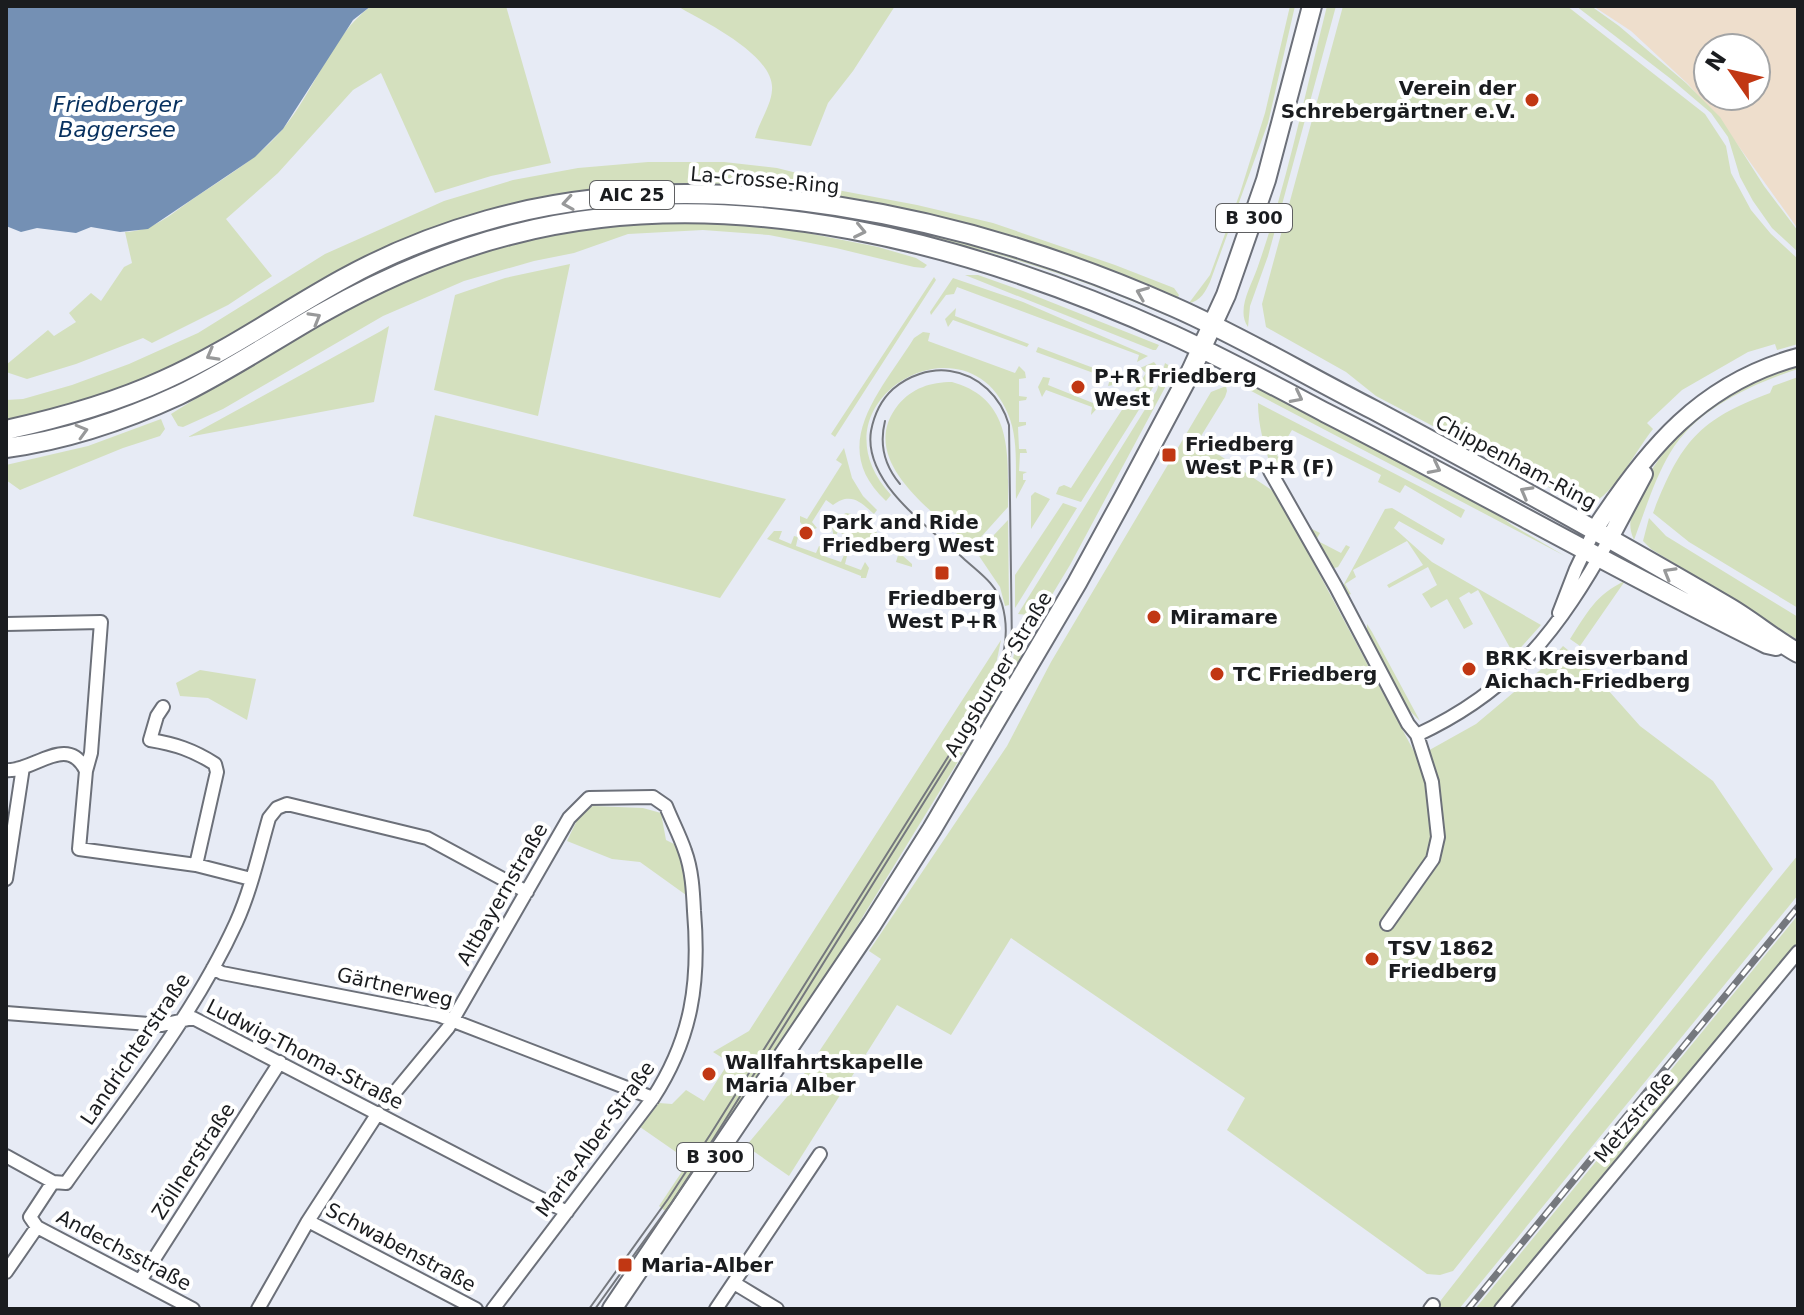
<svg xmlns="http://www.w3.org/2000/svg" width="1804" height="1315" font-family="'DejaVu Sans',sans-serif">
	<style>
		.commercial { fill: #eedecc; fill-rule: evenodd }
		.green { fill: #d4e0be }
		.water { fill: #7490b4 }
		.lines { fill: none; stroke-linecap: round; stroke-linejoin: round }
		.street-casing { stroke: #6c7079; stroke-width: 16 }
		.secondary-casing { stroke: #6c7079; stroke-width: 20 }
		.primary-casing { stroke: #6c7079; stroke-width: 22 }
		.street { stroke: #fff; stroke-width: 12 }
		.secondary { stroke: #fff; stroke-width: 16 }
		.primary { stroke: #fff; stroke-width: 18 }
		.tram { stroke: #75787e; stroke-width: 2 }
		.rail-casing { stroke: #75787e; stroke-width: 7 }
		.rail { stroke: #fff; stroke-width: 4; stroke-dasharray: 12; stroke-linecap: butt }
		.oneway { stroke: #98999a }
		.poi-dot { fill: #c13713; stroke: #fff; stroke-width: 3 }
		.labels { text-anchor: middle; stroke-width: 8; stroke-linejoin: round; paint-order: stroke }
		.shield { fill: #fff; stroke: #5f6062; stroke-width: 2 }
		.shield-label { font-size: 18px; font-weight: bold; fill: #1a1c1f }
		.poi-label { font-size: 20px; font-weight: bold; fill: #1a1c1f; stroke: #fff; text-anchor: start }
		.street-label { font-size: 20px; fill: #1a1c1f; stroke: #fff }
		.water-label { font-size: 22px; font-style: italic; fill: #08315f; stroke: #fff }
	</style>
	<rect width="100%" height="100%" fill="#e7ebf5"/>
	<path class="commercial" d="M1593 6H1798V229L1722 123 1688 84 1631 31ZM1708 48H1756V96H1708Z"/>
	<path class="green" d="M371 6H506L551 163 491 176 435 193 381 73 353 90 278 173 226 219 272 276 228 305 152 343 143 338 76 364 27 379 6 372V365L48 330 54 336 76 322 69 313 91 293 101 301 124 267 132 263 125 232C152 231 169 216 190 201 222 179 257 160 282 130 315 91 330 37 371 6Z
		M677 6H895L853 71 828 103 811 146 755 138C759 122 771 106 772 90 775 55 703 21 677 6Z
		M1290 6H1295L1268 123 1210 282C1205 292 1201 301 1189 303L1210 275 1240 193 1265 113Z
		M1327 6H1336L1268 256 1250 306 1248 327C1236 310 1251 286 1257 269 1287 184 1305 93 1327 6Z
		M1343 6H1567L1705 114 1726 146 1731 173 1751 210 1771 234 1798 259V344L1777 350 1775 344 1748 352 1682 390 1647 423 1653 429C1635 451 1611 502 1584 506L1376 396 1346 372 1266 327 1262 304Z
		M1576 6H1591L1619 26 1686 83 1720 117 1764 186 1798 231V252L1772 228 1753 201 1740 177 1728 137 1711 113 1671 79Z
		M648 162H724L777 168 813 177 832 189 917 205 993 223 1115 265 1174 288 1179 295 1177 300 1115 273 752 188C653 181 565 189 470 218 441 226 412 235 385 248 324 276 270 316 210 347 146 381 78 407 6 421V400L23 399 72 385 129 364 198 333 325 254 444 201 513 180 578 168Z
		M770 205 883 222 1007 251 1172 313 1170 317C1038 259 913 227 770 209Z
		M689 221 777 227 878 247 916 258 927 265 924 268 914 267 836 248 769 235 703 230 628 234 574 253 534 261 464 281 383 316 223 409 183 427 178 426 171 414C284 344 394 271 525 238 578 225 634 223 689 221Z
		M570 264 538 416 434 390 455 295 505 278Z
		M965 275H978L1023 291 1159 345 1156 350H1153Z
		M934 277 936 280 835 437 831 434Z
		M953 278 1023 302 1148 356 1137 362 1139 355 957 287 954 294 946 295 931 315 930 312Z
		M956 308 955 316 1029 344 1027 347 953 320 948 327 945 319Z
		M389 326 374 402 188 437 381 331Z
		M923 332 930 333 928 341 1015 373 1019 366 1025 372 1026 378 1019 379V396L1027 397 1026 400 1019 401V422H1026V425L1018 427 1019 449H1026L1027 453H1020L1019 471 1027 472 1023 474V480H1026L1016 499C1015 472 1019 439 1008 414 966 310 806 402 891 495L886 501C826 445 882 390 914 338Z
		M1038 347 1112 375 1116 368 1120 372 1113 385 1108 386 1110 379 1036 352Z
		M1154 362 1158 367 1157 381 1081 502 1056 494 1059 487 1064 485 1071 488 1146 373 1140 368Z
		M1165 363 1173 368 1169 380 1070 565 1041 613 1028 615 1018 614 1157 390Z
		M1798 365V369C1752 384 1696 409 1670 453 1654 480 1645 511 1634 540 1627 525 1631 514 1637 499 1664 431 1730 386 1798 365Z
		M1043 377 1050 378 1048 385 1093 403 1097 395 1101 398V404L1091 415 1092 407 1046 390 1042 397 1038 387Z
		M1238 377C1264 390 1292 401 1318 416 1342 428 1342 438 1373 445L1481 502 1512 525 1565 556 1236 383Z
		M1798 377V608L1689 542 1653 513C1680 444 1697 420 1770 393L1773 386Z
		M952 382C1014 399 1008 456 1008 507L972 547C937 514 854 461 898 405 912 388 931 382 952 382Z
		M1226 386 1227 391 1225 397 1198 441 1276 493 1417 757 1476 724 1545 666 1563 646 1584 663 1640 726 1713 781 1773 869 1453 1271 1440 1275 1427 1274 1227 1130 1245 1098 1011 938 951 1035 897 1005 789 1176 746 1146 796 1086 881 959 869 951 1007 746 1051 662 1211 392Z
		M1258 403 1465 510 1461 518 1405 485 1400 493 1378 482 1381 475 1292 430 1286 440 1282 438 1277 447 1280 449 1277 456 1284 460 1279 469 1270 464C1264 444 1258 425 1258 403Z
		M435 415 786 499 720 598 413 516Z
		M161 419 165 429 160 436 123 448 20 490 6 480V465L88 446Z
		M844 448 852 478 863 496 877 510 874 514C860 501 850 492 833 505L826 500 812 522 817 528C811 531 804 528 800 522V516L807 519 842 464 836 460Z
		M1035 492 1050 499 1031 529V496Z
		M1063 503 1077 508 1015 608V575Z
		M1392 508 1445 539 1442 545 1399 521 1394 528 1432 562 1541 625 1514 655 1478 590 1471 594 1469 592 1459 598 1473 624 1464 629 1447 599 1431 608 1422 594 1437 585 1428 567 1389 588 1387 585 1423 565 1407 541 1353 570 1356 577 1345 584 1351 594 1346 596 1343 586 1385 509Z
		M846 513 857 515 912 564V567L896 562 898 555 838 532 834 538 832 528 840 516Z
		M1649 518 1666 536 1798 617V640L1651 549 1643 541Z
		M1008 520 1009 605 1005 606 1000 587 977 553Z
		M1312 529 1320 533 1316 540 1341 553 1346 545 1350 547 1338 567 1331 569 1310 539Z
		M774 531H782L779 539 791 544 794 536 798 537 796 546 816 553 819 546 823 547 821 555 841 562 844 555 847 556 845 564 861 570 865 562 869 568 866 578H861V576L767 539Z
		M1625 581 1580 646 1570 639C1587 613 1596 594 1625 581Z
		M1367 624 1372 632 1420 721 1409 710 1367 633Z
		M1015 633 1024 646 1019 662 816 993 669 1214 659 1206 689 1161 640 1127 659 1103 672 1104 686 1090 704 1101 729 1062 713 1052 749 1031 1001 640 993 679 968 719 978 725C997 695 1018 669 1015 633Z
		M200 670 256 679 247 720 208 698 180 696 176 683Z
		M593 806 643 808 661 813 666 840 674 844 687 870 686 895 640 862 612 859 567 841 580 814Z
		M1798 855V895L1459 1309H1434L1571 1134Z
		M1798 915V945L1492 1309H1475Z"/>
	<path class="water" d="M6 6H371L353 20 283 129 255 157 148 229 120 232 91 227 76 233 37 228 21 232 6 226Z"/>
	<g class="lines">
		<defs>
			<path id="street" d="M1270 471 1336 587 1408 724 1417 735
				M1559 613 1576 569 1595 529
				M6 624 101 622 91 753 86 771
				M163 707 157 716 150 740C175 744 193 750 215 764L217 772 196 865
				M6 770C32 773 68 732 86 771L79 849 196 865 251 879
				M6 879 23 767
				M1387 924 1433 859 1438 837 1432 782 1417 735C1514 690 1559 629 1610 538
				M213 968 222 973 438 1015 653 1098
				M6 1013 162 1025 193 1018 567 1212
				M386 1103 448 1028 569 818 589 798 653 797 666 806C672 821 680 836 685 851 692 870 693 891 694 911 700 982 692 1038 653 1098L493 1309
				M6 1156 53 1182
				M308 1221 476 1309
				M37 1227 193 1309
				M6 1272 37 1227 30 1217 53 1182 66 1183C125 1100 193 1017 236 923 251 890 259 853 269 818L277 808 287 804 427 838 527 892
				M140 1281 280 1062
				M734 1283 777 1309
				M258 1309 308 1221 378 1113
				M716 1309 820 1154
				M1430 1309 1433 1305
				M1501 1309 1798 952"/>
			<path id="secondary" d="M1595 529C1647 449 1701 383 1798 357
				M1610 538 1644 474"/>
			<path id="primary" d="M6 430C60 418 114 403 164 380 227 352 283 312 343 279 388 254 438 234 488 220 708 158 969 216 1174 307 1242 337 1307 376 1374 410 1492 473 1609 537 1725 605 1750 619 1773 639 1798 653
				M6 448C65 440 125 420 179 395 228 371 273 341 320 314 382 279 445 251 514 234 733 178 973 244 1173 335 1225 359 1275 386 1326 413 1474 488 1618 571 1767 644L1776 646
				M612 1309 872 924 932 829 1077 583 1124 497 1191 371 1226 295 1266 180 1312 6"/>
		</defs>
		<use href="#street" class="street-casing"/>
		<use href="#secondary" class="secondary-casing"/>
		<use href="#primary" class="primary-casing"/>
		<use href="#street" class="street"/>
		<use href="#secondary" class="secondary"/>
		<use href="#primary" class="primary"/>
		<path class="tram" d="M885 421C879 445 884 465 900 484
			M589 1309 668 1199 710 1135 970 722C993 685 1015 649 1002 604 996 583 978 572 963 558 929 528 863 482 871 431 874 415 881 400 893 389 908 376 930 368 950 371 979 375 1001 397 1009 425L1012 648 1006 671 714 1138 672 1202 595 1309"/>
		<defs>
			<path id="rail" d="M1468 1309 1798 907"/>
		</defs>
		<use href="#rail" class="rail-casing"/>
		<use href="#rail" class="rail"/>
	</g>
	<defs><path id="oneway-chevron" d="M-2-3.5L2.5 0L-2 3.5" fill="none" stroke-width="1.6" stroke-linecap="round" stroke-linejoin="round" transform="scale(2)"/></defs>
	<g class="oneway">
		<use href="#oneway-chevron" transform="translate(568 203) rotate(171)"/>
		<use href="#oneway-chevron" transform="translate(860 231) rotate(12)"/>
		<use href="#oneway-chevron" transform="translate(1142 293) rotate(-158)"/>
		<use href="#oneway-chevron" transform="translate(315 318) rotate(-30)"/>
		<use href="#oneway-chevron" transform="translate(212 355) rotate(151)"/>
		<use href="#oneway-chevron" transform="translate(1297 397) rotate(27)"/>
		<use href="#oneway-chevron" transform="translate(82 431) rotate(-16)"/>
		<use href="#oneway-chevron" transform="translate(1435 468) rotate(27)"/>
		<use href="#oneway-chevron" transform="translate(1526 492) rotate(-151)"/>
		<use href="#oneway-chevron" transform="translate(1669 573) rotate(-150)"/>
	</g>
	<g class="poi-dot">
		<circle cx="1532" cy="100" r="8"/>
		<circle cx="1078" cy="387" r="8"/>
		<rect x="1161" y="447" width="16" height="16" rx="4"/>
		<circle cx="806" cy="533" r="8"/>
		<rect x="934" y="565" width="16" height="16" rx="4"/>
		<circle cx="1154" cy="617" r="8"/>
		<circle cx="1469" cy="669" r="8"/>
		<circle cx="1217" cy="674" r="8"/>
		<circle cx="1372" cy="959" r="8"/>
		<circle cx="709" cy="1074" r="8"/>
		<rect x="617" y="1257" width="16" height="16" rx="4"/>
	</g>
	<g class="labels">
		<g class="shield">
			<rect x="590" y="181" width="84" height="28" rx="6"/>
			<rect x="1216" y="204" width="76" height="28" rx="6"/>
			<rect x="677" y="1143" width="76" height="28" rx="6"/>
		</g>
		<g class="shield-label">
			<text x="632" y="201">AIC 25</text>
			<text x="1254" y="224">B 300</text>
			<text x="715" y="1163">B 300</text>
		</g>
		<g class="poi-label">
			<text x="1516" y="95" text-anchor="end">Verein der<tspan x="1516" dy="23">Schrebergärtner e.V.</tspan></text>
			<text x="1094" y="383">P+R Friedberg<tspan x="1094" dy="23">West</tspan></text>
			<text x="1185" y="451">Friedberg<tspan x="1185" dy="23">West P+R (F)</tspan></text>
			<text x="822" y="529">Park and Ride<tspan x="822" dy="23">Friedberg West</tspan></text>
			<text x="942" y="605" text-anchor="middle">Friedberg<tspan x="942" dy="23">West P+R</tspan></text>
			<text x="1170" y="624">Miramare</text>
			<text x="1485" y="665">BRK Kreisverband<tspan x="1485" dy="23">Aichach-Friedberg</tspan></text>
			<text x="1233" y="681">TC Friedberg</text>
			<text x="1388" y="955">TSV 1862<tspan x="1388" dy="23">Friedberg</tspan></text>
			<text x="725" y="1069">Wallfahrtskapelle<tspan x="725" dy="23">Maria Alber</tspan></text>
			<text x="641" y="1272">Maria-Alber</text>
		</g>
		<g class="street-label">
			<text transform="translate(765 180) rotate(5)" y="7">La-Crosse-Ring</text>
			<text transform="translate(1516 462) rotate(28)" y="7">Chippenham-Ring</text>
			<text transform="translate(998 674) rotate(-59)" y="7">Augsburger Straße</text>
			<text transform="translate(502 894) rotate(-60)" y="7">Altbayernstraße</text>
			<text transform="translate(395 987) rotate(13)" y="7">Gärtnerweg</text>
			<text transform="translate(135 1049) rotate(-56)" y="7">Landrichterstraße</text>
			<text transform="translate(305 1054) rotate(27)" y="7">Ludwig-Thoma-Straße</text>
			<text transform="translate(1634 1117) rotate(-50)" y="7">Metzstraße</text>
			<text transform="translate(595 1139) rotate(-54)" y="7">Maria-Alber-Straße</text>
			<text transform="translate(193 1161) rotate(-57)" y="7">Zöllnerstraße</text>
			<text transform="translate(401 1247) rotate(28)" y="7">Schwabenstraße</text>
			<text transform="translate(124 1250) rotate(28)" y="7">Andechsstraße</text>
		</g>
		<g class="water-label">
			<text x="117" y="112">Friedberger<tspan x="117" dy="25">Baggersee</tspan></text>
		</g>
	</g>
	<rect width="1804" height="1315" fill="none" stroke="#1a1c1f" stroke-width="16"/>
	<g transform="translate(1732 72) rotate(304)"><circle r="38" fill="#ffffff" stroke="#a3a4a5" stroke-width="2"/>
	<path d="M0-6L14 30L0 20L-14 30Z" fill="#c13713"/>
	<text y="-12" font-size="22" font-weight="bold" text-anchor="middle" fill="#1a1c1f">N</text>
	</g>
</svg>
